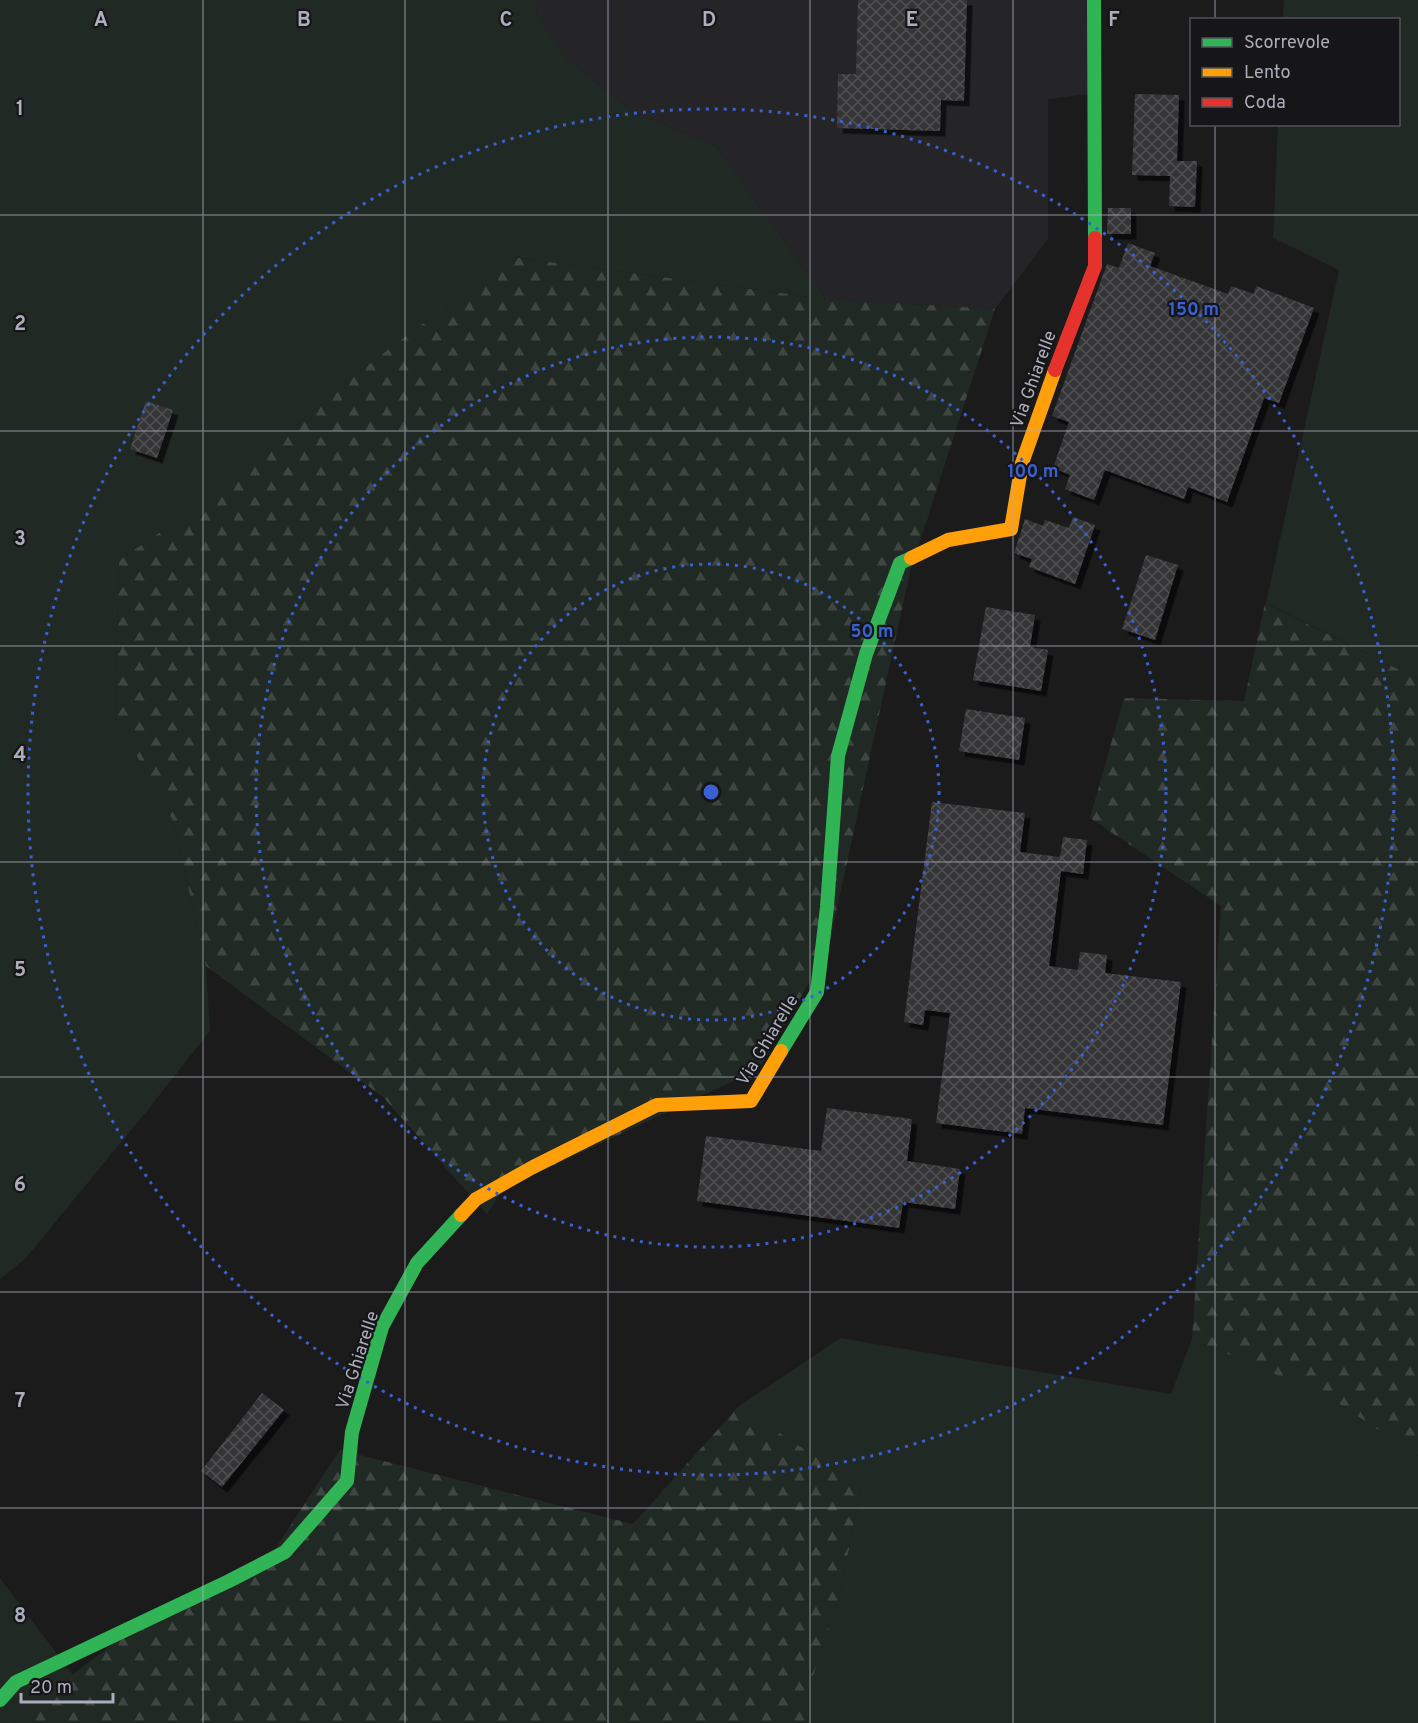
<svg xmlns="http://www.w3.org/2000/svg" width="1418" height="1723" font-family="Overpass,sans-serif">
	<style>
		.built { fill: #252528 }
		.green { fill: #212924 }
		.forest { fill: url(#forest-firs) }
		.building { fill: url(#building-cross-hatch); filter: url(#shadow) }
		.lines { fill: none; stroke-linecap: round; stroke-linejoin: round }
		.fast { stroke: #30b455; stroke-width: 14 }
		.slow { stroke: #ff9f0a; stroke-width: 14 }
		.jam { stroke: #e5322d; stroke-width: 14 }
		.grid { fill: none; stroke: #adaebc; stroke-width: 1.5; stroke-opacity: 0.55 }
		.ring { fill: none; stroke: #3a61d2; stroke-width: 3; stroke-dasharray: 3 6 }
		.labels { text-anchor: middle; stroke-width: 4.5; stroke-linejoin: round; paint-order: stroke }
		.street-label { font-size: 18px; fill: #adaebc; stroke: #161518 }
		.grid-label { font-size: 20px; text-anchor: middle; font-weight: bold; fill: #adaebc; stroke: #161518; stroke-width: 4.5; stroke-linejoin: round; paint-order: stroke }
		.centre { fill: #3a61d2; stroke: #161518; stroke-width: 3 }
		.ring-label { font-size: 18px; text-anchor: middle; font-weight: bold; fill: #3a61d2; stroke: #161518; stroke-width: 4.5; stroke-linejoin: round; paint-order: stroke }
	</style>
	<defs>
		<pattern id="forest-firs" width="22" height="20" patternUnits="userSpaceOnUse" patternTransform="scale(1.5)"><rect width="22" height="20" fill="#212924"/><path d="M5 1l3.5 6h-7zM16 11l3.5 6h-7z" fill="#3f4642"/></pattern>
		<pattern id="building-cross-hatch" width="8" height="8" patternUnits="userSpaceOnUse" patternTransform="scale(1.5)"><rect width="8" height="8" fill="#363638"/><path d="M0 0l8 8M0 8l8-8" fill="none" stroke="#505153"/></pattern>
		<filter id="shadow"><feDropShadow dx="5.5" dy="5.5" stdDeviation="0" flood-color="#0009"/></filter>
	</defs>
	<rect width="100%" height="100%" fill="#1b1b1c"/>
	<path class="built" d="M538 0H1097L1099 93 1048 99V239L995 309 826 299 716 146 635 113 566 58 536 13Z"/>
	<path class="green" d="M0 0H538L536 13 566 58 635 113 716 146 826 299 512 257 365 367 205 502 119 560 115 717 173 821 206 966 210 1031 146 1112 25 1259 0 1279Z
		M1284 0H1418V679L1266 603 1339 270 1273 238 1278 125 1398 124V20L1283 19Z
		M840 1338 1171 1394 1192 1339 1327 1396 1418 1456V1723H809L808 1691 840 1595 861 1487 739 1406Z
		M0 1578 73 1675 36 1702 14 1723H0Z"/>
	<path class="forest" d="M512 257 826 299 995 309 910 572 828 950 759 1069 503 1189 487 1214 383 1097 206 966 173 821 115 717 119 560 205 502 365 367Z
		M1265 603 1418 679V1456L1327 1396 1192 1339 1221 906 1090 818 1124 698 1244 701Z
		M739 1406 861 1487 840 1595 808 1691 809 1723H14L36 1702 153 1614 262 1569 340 1450 633 1524Z"/>
	<path class="building" d="M858 0H967L964 101 941 100 940 131 837 128 838 74H856Z
		M1135 94 1179 95 1177 161H1197L1195 207 1169 206 1170 176 1132 175Z
		M1108 208H1131V234H1107Z
		M1128 243 1155 253 1150 266 1228 294 1231 286 1254 294 1256 286 1314 308 1279 403 1264 398 1227 502 1188 487 1184 499 1105 470 1094 500 1065 489 1070 475 1053 468 1069 422 1052 416 1107 264 1119 268Z
		M146 401 173 410 157 458 130 449Z
		M1073 517 1095 525 1075 584 1029 567 1032 559 1014 553 1025 519 1043 526 1045 520 1069 528Z
		M1146 555 1178 565 1155 640 1122 629Z
		M986 607 1035 615 1030 647 1048 650 1041 691 973 680Z
		M966 709 1025 718 1019 760 959 751Z
		M932 802 1025 813 1020 852 1060 857 1063 837 1087 840 1083 874 1061 871 1049 966 1078 970 1080 952 1107 955 1105 973 1181 982 1163 1125 1025 1108 1022 1134 936 1123 950 1013 925 1010 923 1025 904 1022Z
		M827 1108 912 1119 907 1161 960 1169 955 1209 903 1202 899 1228 697 1201 706 1136 821 1151Z
		M262 1393 284 1410 222 1487 201 1471Z"/>
	<g class="lines">
		<path class="fast" d="M1094 0 1095 238
			M781 1051 817 992 827 907 838 756 866 654 900 563 911 558
			M0 1700 16 1682 229 1581 285 1552 347 1481 352 1432 382 1327 417 1263 461 1215"/>
		<path class="slow" d="M911 558 948 540 1011 529 1022 463 1055 370
			M461 1215 476 1199 533 1167 657 1105 751 1101 781 1051"/>
		<path class="jam" d="M1055 370 1095 266V238"/>
	</g>
	<path class="grid" d="M203 0V1723M405 0V1723M608 0V1723M810 0V1723M1013 0V1723M1215 0V20M1215 124V1723M0 215H1418M0 431H1418M0 646H1418M0 862H1418M0 1077H1418M0 1292H1418M0 1508H1418"/>
	<g class="ring">
		<circle cx="711" cy="792" r="228"/>
		<circle cx="711" cy="792" r="455"/>
		<circle cx="711" cy="792" r="683"/>
	</g>
	<g class="labels">
		<g class="street-label">
			<text transform="translate(1033 379) rotate(-70)" y="6">Via Ghiarelle</text>
			<text transform="translate(767 1040) rotate(-59)" y="6">Via Ghiarelle</text>
			<text transform="translate(357 1360) rotate(-72)" y="6">Via Ghiarelle</text>
		</g>
	</g>
	<g class="grid-label">
		<text x="101" y="26">A</text>
		<text x="304" y="26">B</text>
		<text x="506" y="26">C</text>
		<text x="709" y="26">D</text>
		<text x="912" y="26">E</text>
		<text x="1114" y="26">F</text>
		<text x="20" y="115">1</text>
		<text x="20" y="330">2</text>
		<text x="20" y="545">3</text>
		<text x="20" y="761">4</text>
		<text x="20" y="976">5</text>
		<text x="20" y="1191">6</text>
		<text x="20" y="1407">7</text>
		<text x="20" y="1622">8</text>
	</g>
	<circle cx="711" cy="792" r="9" class="centre"/>
	<g class="ring-label">
		<text x="1194" y="315">150 m</text>
		<text x="1033" y="477">100 m</text>
		<text x="872" y="637">50 m</text>
	</g>
	<rect x="1190" y="18" width="210" height="108" fill="#161518" stroke="#52525a" stroke-width="1.5"/>
	<rect x="1202" y="38" width="30" height="9" fill="#30b455" stroke="#52525a" stroke-width="1.5"/>
	<text x="1244" y="48" font-size="18" fill="#adaebc">Scorrevole</text>
	<rect x="1202" y="68" width="30" height="9" fill="#ff9f0a" stroke="#52525a" stroke-width="1.5"/>
	<text x="1244" y="78" font-size="18" fill="#adaebc">Lento</text>
	<rect x="1202" y="98" width="30" height="9" fill="#e5322d" stroke="#52525a" stroke-width="1.5"/>
	<text x="1244" y="108" font-size="18" fill="#adaebc">Coda</text>
	<path d="M21 1693v9h92v-9" fill="none" stroke="#adaebc" stroke-width="3"/>
	<text x="30" y="1693" font-size="18" fill="#adaebc" stroke="#161518" stroke-width="4.5" paint-order="stroke">20 m</text>
</svg>
